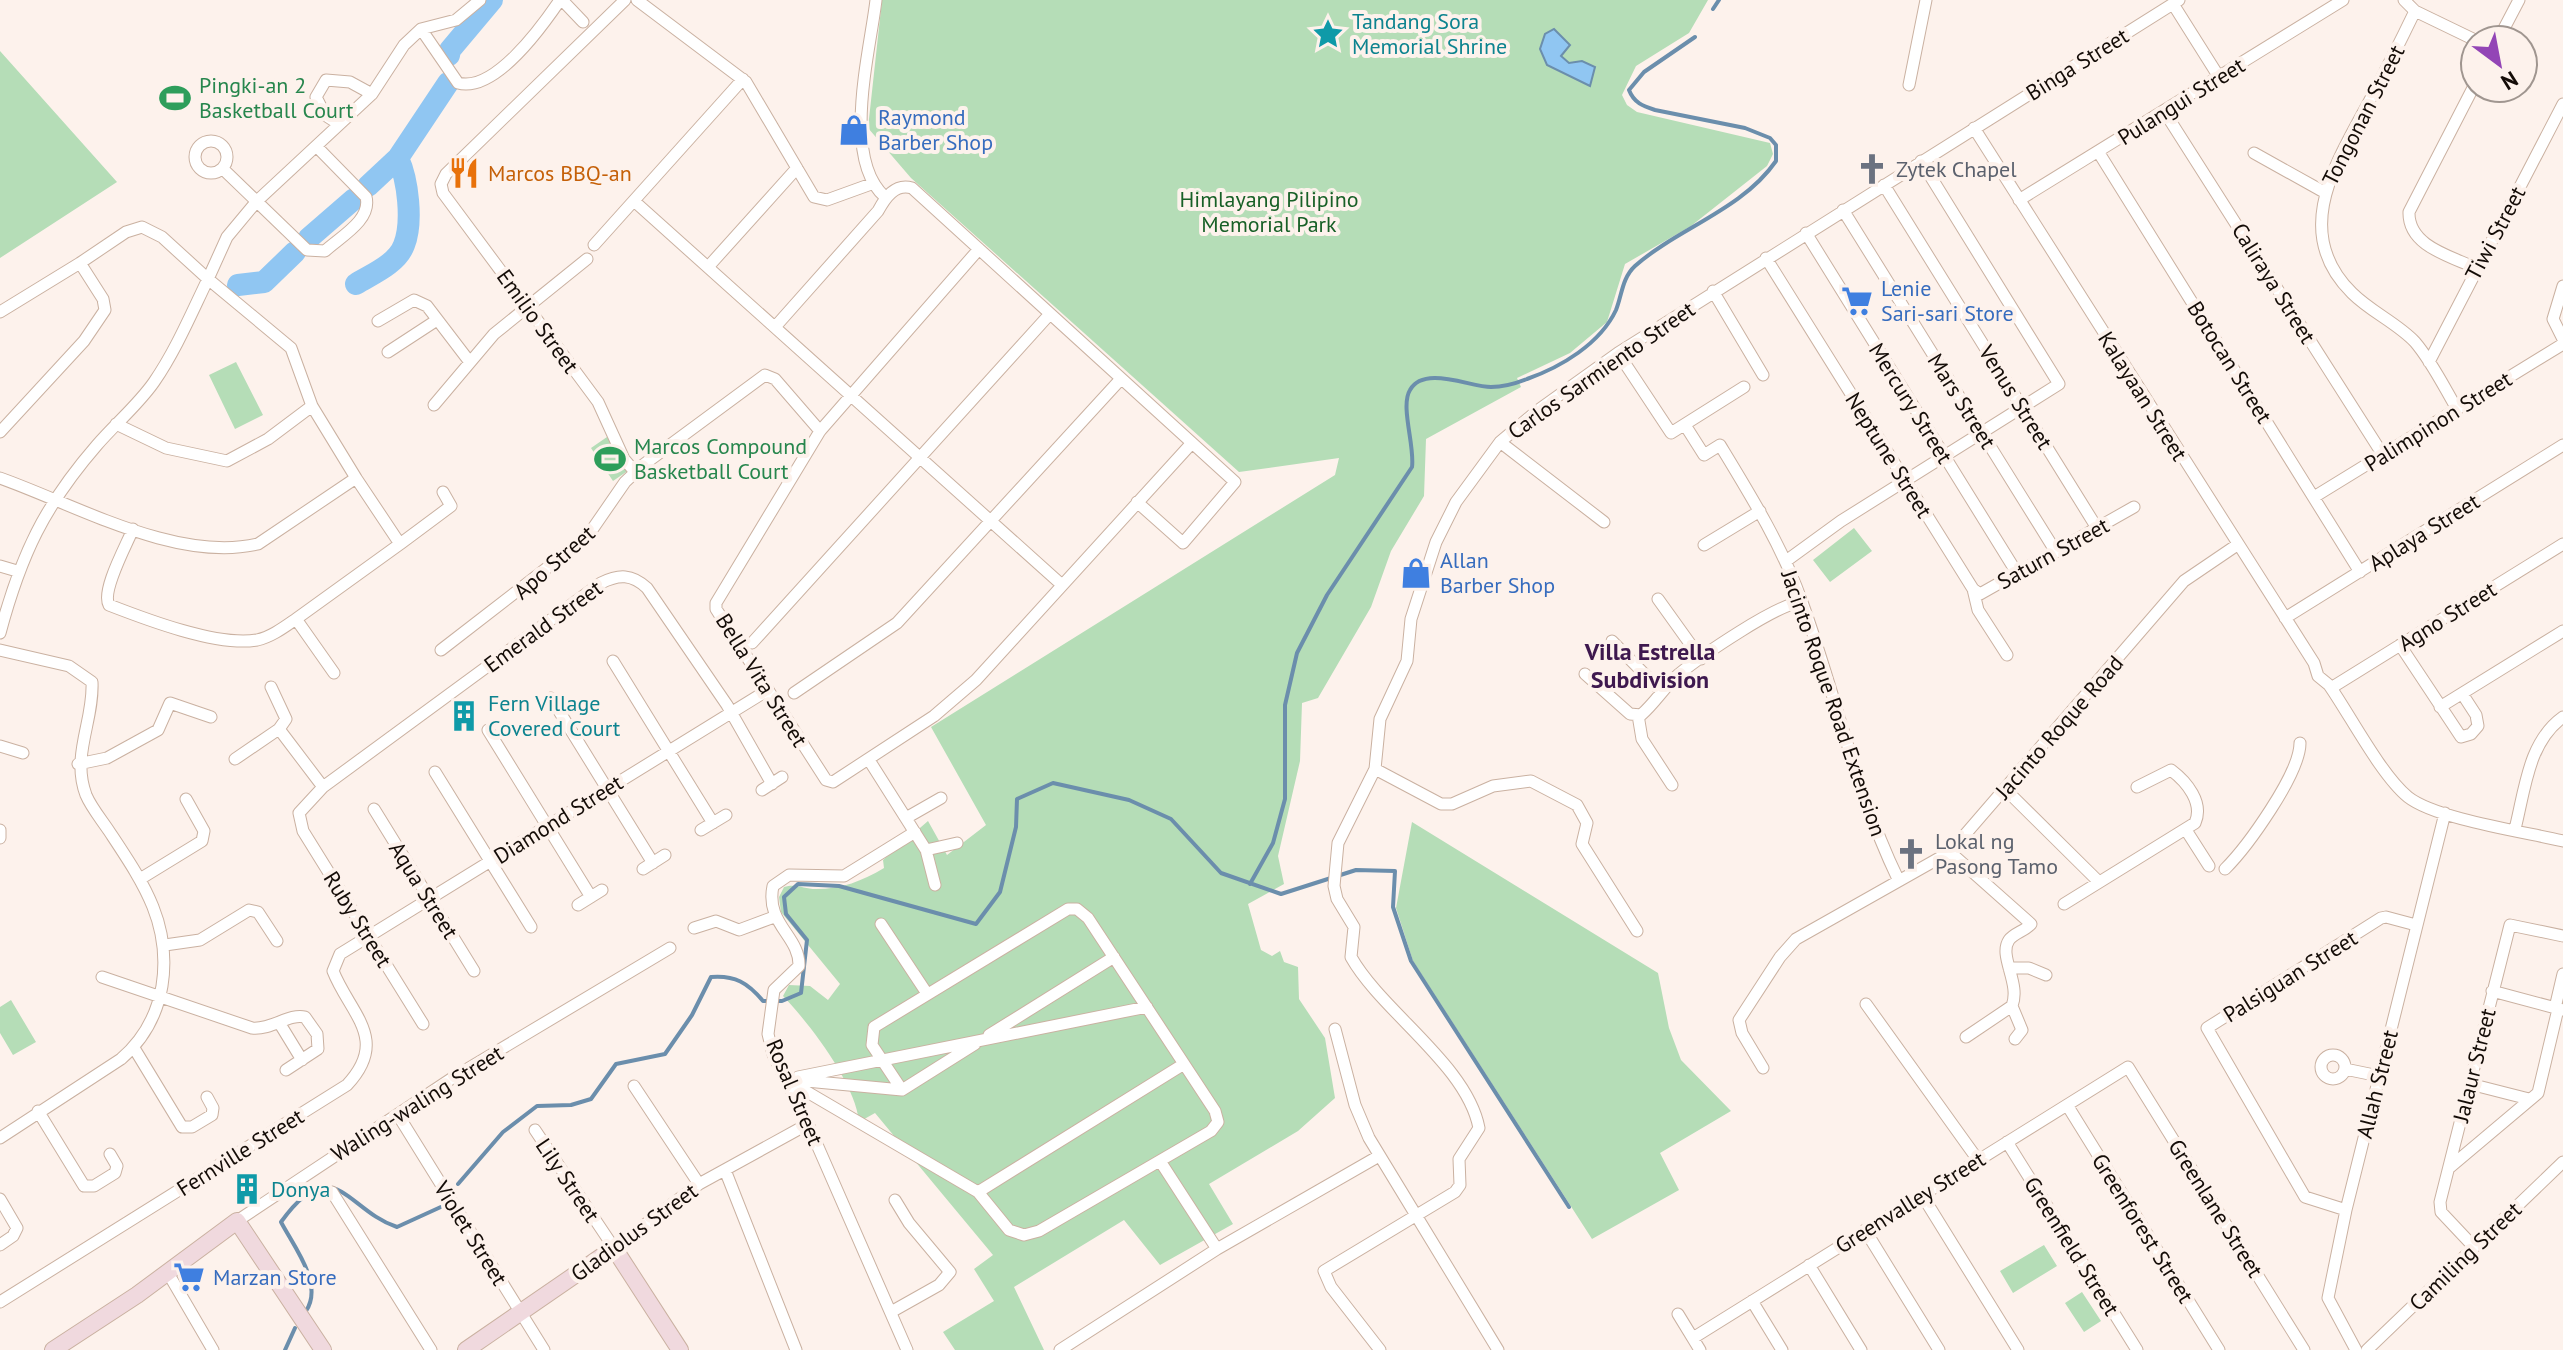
<svg xmlns="http://www.w3.org/2000/svg" width="2563" height="1350" font-family="'PT Sans',sans-serif">
	<style>
		.green { fill: #b5ddb7 }
		.water { fill: #90c6f2; stroke: #6b8eac; stroke-width: 2 }
		.lines { fill: none; stroke-linecap: round; stroke-linejoin: round }
		.stream { stroke: #6b8eac; stroke-width: 4 }
		.river { stroke: #90c6f2; stroke-width: 22 }
		.street-casing { stroke: #cab1a1; stroke-width: 13 }
		.secondary-casing { stroke: #cab1a1; stroke-width: 18 }
		.street { stroke: #fff; stroke-width: 11 }
		.secondary { stroke: #f0d9de; stroke-width: 16 }
		.labels { text-anchor: middle; stroke-width: 8; stroke-linejoin: round; paint-order: stroke }
		.culture-label { font-size: 22px; fill: #0d838f; stroke: #fdf2ec; text-anchor: start }
		.street-label { font-size: 22px; fill: #140c07; stroke: #fdf2ec }
		.leisure-label { font-size: 22px; fill: #27864d; stroke: #fdf2ec; text-anchor: start }
		.shop-label { font-size: 22px; fill: #366cbe; stroke: #fdf2ec; text-anchor: start }
		.worship-label { font-size: 22px; fill: #5b616d; stroke: #fdf2ec; text-anchor: start }
		.food-label { font-size: 22px; fill: #c56008; stroke: #fdf2ec; text-anchor: start }
		.park-label { font-size: 22px; fill: #186027; stroke: #fdf2ec }
		.neighbourhood-label { font-size: 24px; font-weight: bold; fill: #3e184e; stroke: #fdf2ec }
	</style>
	<rect width="100%" height="100%" fill="#fdf2ec"/>
	<path class="green" d="M882 0H1708L1689 33 1636 66 1622 95 1627 105 1637 112 1770 143 1773 154 1767 166 1691 226 1625 264 1607 322 1570 353 1517 378 1521 387 1426 439 1424 496 1391 551 1371 607 1318 698 1302 703 1300 761 1278 856 1284 884 1248 904 1261 950 1272 956 1280 951 1284 962 1298 967 1299 999 1325 1038 1335 1098 1298 1131 1209 1184 1233 1224 1160 1265 1124 1220 1014 1287 1044 1350H955L943 1332 994 1301 974 1269 993 1255 875 1113 859 1122C856 1084 809 1023 783 996L789 985 810 986 828 1000 840 984 781 912 779 897 784 887C796 883 804 889 816 889 842 889 862 881 884 868L883 860 928 821 947 855 986 825 931 727 1335 475 1339 458 1239 472 911 178 868 128Z
		M0 51 117 182 0 258Z
		M236 362 263 415 235 429 209 375Z
		M607 437 629 470 613 481 591 448Z
		M1854 528 1872 551 1830 582 1813 560Z
		M1412 822 1658 973 1669 1028 1681 1060 1731 1111 1660 1153 1679 1190 1592 1239 1413 961 1396 908Z
		M11 1000 36 1042 13 1055 0 1033V1007Z
		M2044 1245 2057 1266 2013 1293 2000 1271Z
		M2082 1292 2101 1321 2084 1332 2065 1303Z"/>
	<path class="water" d="M1554 29 1570 45 1561 56 1569 63 1582 61 1595 67 1590 86 1547 65 1540 49 1545 34Z"/>
	<g class="lines">
		<path class="stream" d="M1713 9 1719 0
			M1250 884 1273 843 1285 799V705L1297 653 1327 595 1412 467C1415 446 1400 406 1410 390 1424 365 1470 387 1491 387 1502 387 1517 383 1527 379 1561 367 1600 344 1616 310 1622 295 1622 278 1635 266 1678 228 1742 210 1776 161V145L1770 138 1745 128 1655 110C1643 106 1634 103 1629 90L1644 72 1695 37
			M458 1184 503 1132 537 1106 571 1105 591 1099 616 1064 665 1054 692 1015 711 977C735 975 748 983 763 1001H782L801 993 807 940 786 914 784 897 798 884 839 886 976 924 1000 892 1016 827 1017 799 1053 783 1129 800 1171 819 1221 873 1281 894 1356 870 1395 871 1393 907 1411 961 1569 1207
			M306 1311C324 1284 294 1247 281 1222 334 1149 346 1210 397 1227L443 1206
			M285 1350 295 1328"/>
		<path class="river" d="M449 55 450 50 492 0
			M368 186 398 158 448 83
			M309 238 354 199
			M356 284C372 274 397 264 404 245 413 222 408 180 398 158
			M238 285 264 282 295 252"/>
		<defs>
			<path id="street" d="M562 0 583 22
				M625 0 446 174 441 184 443 193 598 402 624 459 635 472
				M637 0 746 82 814 197 827 200 874 183
				M876 0C870 52 841 158 885 197
				M2404 0 2415 11 2475 40
				M2173 4 2219 77
				M2415 11C2401 40 2386 70 2371 98 2338 160 2289 231 2352 293 2371 312 2397 323 2415 342 2432 362 2444 387 2457 409
				M421 29 458 83C494 93 541 28 560 0
				M2498 40 2519 0
				M2475 84 2409 212C2408 246 2450 256 2476 268
				M1909 85 1926 0
				M2164 111 2383 455
				M339 124 325 115 316 97 326 80 350 82 372 94
				M1974 128 2314 663 2318 676 2329 685C2350 715 2381 775 2408 797 2436 819 2525 832 2563 841
				M195 157a16 16 0 1 1 32 0a16 16 0 1 1-32 0Z
				M2099 153 2360 572
				M2254 153 2324 192
				M223 169 307 250 325 251C340 237 372 220 366 197L317 147
				M1884 185 2097 528
				M2019 200 2343 0
				M634 201 1062 585
				M1843 210 2056 552
				M1806 233 2017 573
				M594 245 743 79
				M979 249 820 431 716 603V609L826 780 833 782 934 716 976 680 1191 444
				M1766 258 1973 589 1978 610 2007 655
				M708 267 797 168
				M2563 286 2553 319 2563 339
				M1713 291 1763 375
				M0 312 80 263
				M378 321 414 300 427 306 469 361
				M775 327 878 211C885 198 895 183 912 188L1235 482 1183 543 1137 502
				M388 352 437 320
				M1618 353 1671 433 1744 387
				M2429 362 2563 104
				M434 405 494 334 587 259
				M116 424 166 448 227 461 268 439 312 406 291 348 208 279 227 237 257 201 372 94 404 45 421 29 456 20 480 0
				M1685 425 1704 455 1720 445C1751 496 1782 546 1802 602 1836 695 1855 790 1898 879
				M0 432 84 341 105 310 103 299 80 263 126 232 142 227 162 237 208 279C191 314 176 350 154 382 138 405 115 424 97 445 44 506 21 555 0 633
				M1500 442 1604 522
				M0 478C76 505 177 563 258 544L356 478 312 406
				M2314 497 2563 344
				M133 529C126 546 101 591 109 605 145 619 218 647 257 640 271 637 283 628 296 619
				M400 544 451 506 443 492
				M1704 545 1760 511
				M1786 561 1841 521 2059 384 1921 161
				M0 566 17 571
				M1973 589 1980 594 2134 507
				M1658 599 1701 659
				M2285 618 2563 445
				M1612 641 1661 691
				M752 643 1049 315
				M2400 645 2461 737 2471 734 2478 726 2476 715 2463 695
				M0 650 69 666 92 682C94 721 71 755 86 795 91 807 101 819 109 831 142 881 172 923 162 986 157 1015 143 1040 121 1059L0 1138
				M441 650 587 537 625 482 643 465 765 375 775 379 820 431
				M613 661 713 823
				M334 673 296 619 400 544 356 478
				M1585 674 1630 714 1641 715C1655 703 1665 686 1679 674 1700 657 1778 603 1802 602
				M2331 688 2563 544
				M794 693 897 623 1119 381
				M551 698 653 863
				M2440 707 2563 631
				M1638 715 1642 739 1672 785
				M279 729 323 787
				M488 730 591 897
				M0 746 23 753
				M235 759 279 729 286 719 271 687
				M869 760 926 850 935 885
				M78 764 107 758 158 730 170 703 211 717
				M1375 769 1441 804H1452L1493 786 1531 781 1577 805 1587 823 1582 844 1637 931
				M435 772 531 927
				M2005 789 2099 882
				M762 790 782 777
				M374 809 474 971
				M906 818 941 798
				M2515 829C2525 790 2528 742 2563 717
				M0 830V838
				M701 830 726 815
				M2186 830 2209 866
				M926 850 957 843
				M1950 852 2031 924C2025 931 2014 933 2009 940 1998 956 2021 983 2012 1006L1966 1037
				M643 869 665 855
				M2225 869C2247 847 2300 774 2300 743
				M140 879 202 841 204 831 186 799
				M2064 904 2195 823C2204 803 2187 782 2171 770L2137 787
				M578 905 602 890
				M1068 909H1077L1088 918 1215 1111 1218 1122 1211 1131 1039 1231 1024 1235 1009 1230 978 1192 785 1079 902 1090 872 1045 874 1027Z
				M881 924 926 992
				M694 928 716 921 739 930 774 917
				M165 945 200 940 249 910 258 912 277 941
				M2009 968H2029L2046 975
				M102 977 252 1028C272 1030 289 1013 305 1017L317 1034 318 1049 286 1070
				M2492 991 2563 1010
				M1866 1004 1978 1160
				M2012 1006 2022 1030 2015 1039
				M2555 1008 2563 974
				M280 1024 302 1060
				M423 1024 303 831 299 813 323 787 601 583C619 574 632 574 647 588L727 705 772 784
				M1335 1029 1355 1105 1369 1138 1498 1350
				M989 1035 1114 957
				M134 1048 182 1127H192L212 1115 213 1108 207 1097
				M2321 1067a12 12 0 1 1 24 0a12 12 0 1 1-24 0Z
				M1763 1068 1742 1033 1739 1020 1780 957 1796 939 1950 852 2184 581 2237 545
				M2345 1069 2379 1076
				M798 1077 1147 1007
				M2470 1084 2529 1099
				M634 1086 699 1184
				M902 1090 975 1044
				M2067 1105 2219 1350
				M38 1111 84 1186H94L115 1173 117 1166 110 1154
				M398 1115 544 1350
				M535 1130 614 1248 699 1184 808 1124
				M2007 1142 2137 1350
				M1160 1161 1217 1249
				M2449 1168 2538 1093 2558 1009
				M725 1170 796 1350
				M332 1192 431 1350
				M978 1192 1184 1064
				M1922 1195 2018 1350
				M0 1199 17 1228 13 1236 0 1245
				M2346 1210 2305 1197 2207 1028 2381 918 2386 917 2416 925
				M237 1221 454 1077 670 948
				M1865 1230 1939 1350
				M2473 1246 2441 1212 2440 1202 2510 925 2563 936
				M1809 1265 1861 1350
				M168 1273 213 1350
				M1752 1301 1782 1350
				M0 1302 347 1085C390 1039 350 1014 333 971L340 954 768 690
				M891 1312 939 1285 950 1272 909 1223 895 1200
				M1678 1314 1700 1350
				M1693 1338 2128 1067 2304 1350
				M907 1350 808 1124 773 1054 768 1034 774 990 799 966C800 936 765 924 773 886L789 875 844 876 915 832
				M1060 1350 1217 1249 1379 1156
				M1380 1350 1331 1287 1324 1271 1455 1192 1460 1185 1459 1159 1479 1128C1467 1065 1382 1012 1351 957L1354 927 1337 899 1334 886 1338 843 1375 769 1380 719 1407 661 1411 619 1436 542 1456 502 1500 442 1537 411 1618 353 2179 0
				M2356 1350 2328 1298 2346 1210 2445 813
				M2367 1350 2563 1162"/>
			<path id="secondary" d="M53 1350 137 1295 237 1221 323 1350
				M466 1350 614 1248 680 1350"/>
		</defs>
		<use href="#street" class="street-casing"/>
		<use href="#secondary" class="secondary-casing"/>
		<use href="#street" class="street"/>
		<use href="#secondary" class="secondary"/>
	</g>
	<defs>
		<symbol id="sight-bare" viewBox="-9 -9 18 18"><path d="M0-6L1.8-2.2L6-1.7L2.9 1.2L3.7 5.4L0 3.3L-3.7 5.4L-2.9 1.2L-6-1.7L-1.8-2.2Z" fill="#0f9aa8" stroke="#fdf2ec" stroke-width="2.5" paint-order="stroke"/></symbol>
		<symbol id="stadium-bare" viewBox="-9 -9 18 18"><path d="M0-5a6.5 5 0 1 0 0 10a6.5 5 0 1 0 0-10ZM-3.5-1.8h7v3.6h-7Z" fill="#2e9e5b" stroke="#fdf2ec" stroke-width="2.5" paint-order="stroke"/></symbol>
		<symbol id="shop-bare" viewBox="-9 -9 18 18"><path d="M-5-2.5h2.3a2.7 3.5 0 0 1 5.4 0H5L5.5 6h-11ZM-1.5-2.5h3a1.5 2.3 0 0 0-3 0Z" fill="#3f7fe0" stroke="#fdf2ec" stroke-width="2.5" paint-order="stroke"/></symbol>
		<symbol id="church-bare" viewBox="-9 -9 18 18"><path d="M-1.2-6h2.4v3.5h3.3v2.4h-3.3V6h-2.4V-.1h-3.3v-2.4h3.3Z" fill="#6b7280" stroke="#fdf2ec" stroke-width="2.5" paint-order="stroke"/></symbol>
		<symbol id="restaurant-bare" viewBox="-9 -9 18 18"><path d="M-5-6h1v4h1v-4h1v4h1v-4h1v5L-1.5 .5V6h-2V.5L-5-1ZM5-6V6H3V1.5H1.5Q1.5-4 5-6Z" fill="#e8710a" stroke="#fdf2ec" stroke-width="2.5" paint-order="stroke"/></symbol>
		<symbol id="supermarket-bare" viewBox="-9 -9 18 18"><path d="M-6-5.5h2.5l.6 2H6L4.5 2H-2.5L-4.4-4H-6ZM-1.5 3.2a1.3 1.3 0 1 0 .1 0ZM3 3.2a1.3 1.3 0 1 0 .1 0Z" fill="#3f7fe0" stroke="#fdf2ec" stroke-width="2.5" paint-order="stroke"/></symbol>
		<symbol id="building-bare" viewBox="-9 -9 18 18"><path d="M-4-6H4V6H1V3H-1V6H-4ZM-2.5-4.3h1.7v1.8h-1.7ZM.8-4.3h1.7v1.8H.8ZM-2.5-1h1.7V.8h-1.7ZM.8-1h1.7V.8H.8Z" fill="#0f9aa8" stroke="#fdf2ec" stroke-width="2.5" paint-order="stroke"/></symbol>
	</defs>
	<g fill-rule="evenodd">
		<use href="#sight-bare" x="1306" y="12" width="44" height="44"/>
		<use href="#stadium-bare" x="153" y="76" width="44" height="44"/>
		<use href="#shop-bare" x="832" y="108" width="44" height="44"/>
		<use href="#church-bare" x="1850" y="147" width="44" height="44"/>
		<use href="#restaurant-bare" x="442" y="151" width="44" height="44"/>
		<use href="#supermarket-bare" x="1835" y="279" width="44" height="44"/>
		<use href="#stadium-bare" x="588" y="437" width="44" height="44"/>
		<use href="#shop-bare" x="1394" y="551" width="44" height="44"/>
		<use href="#building-bare" x="442" y="694" width="44" height="44"/>
		<use href="#church-bare" x="1889" y="832" width="44" height="44"/>
		<use href="#building-bare" x="225" y="1167" width="44" height="44"/>
		<use href="#supermarket-bare" x="167" y="1255" width="44" height="44"/>
	</g>
	<g class="labels">
		<g class="culture-label">
			<text x="1352" y="29">Tandang Sora<tspan x="1352" dy="25">Memorial Shrine</tspan></text>
			<text x="488" y="711">Fern Village<tspan x="488" dy="25">Covered Court</tspan></text>
			<text x="271" y="1197">Donya</text>
		</g>
		<g class="street-label">
			<text transform="translate(2077 64) rotate(-32)" y="8">Binga Street</text>
			<text transform="translate(2181 101) rotate(-32)" y="8">Pulangui Street</text>
			<text transform="translate(2363 115) rotate(-63)" y="8">Tongonan Street</text>
			<text transform="translate(2495 233) rotate(-62)" y="8">Tiwi Street</text>
			<text transform="translate(2274 283) rotate(58)" y="8">Caliraya Street</text>
			<text transform="translate(538 321) rotate(54)" y="8">Emilio Street</text>
			<text transform="translate(2230 362) rotate(58)" y="8">Botocan Street</text>
			<text transform="translate(1601 370) rotate(-35)" y="8">Carlos Sarmiento Street</text>
			<text transform="translate(2143 396) rotate(58)" y="8">Kalayaan Street</text>
			<text transform="translate(2016 397) rotate(58)" y="8">Venus Street</text>
			<text transform="translate(1962 401) rotate(58)" y="8">Mars Street</text>
			<text transform="translate(1911 403) rotate(58)" y="8">Mercury Street</text>
			<text transform="translate(2438 421) rotate(-32)" y="8">Palimpinon Street</text>
			<text transform="translate(1889 455) rotate(58)" y="8">Neptune Street</text>
			<text transform="translate(2424 532) rotate(-32)" y="8">Aplaya Street</text>
			<text transform="translate(2053 553) rotate(-29)" y="8">Saturn Street</text>
			<text transform="translate(554 562) rotate(-41)" y="8">Apo Street</text>
			<text transform="translate(2447 616) rotate(-32)" y="8">Agno Street</text>
			<text transform="translate(543 626) rotate(-36)" y="8">Emerald Street</text>
			<text transform="translate(762 680) rotate(58)" y="8">Bella Vita Street</text>
			<text transform="translate(1834 703) rotate(71)" y="8">Jacinto Roque Road Extension</text>
			<text transform="translate(2059 727) rotate(-49)" y="8">Jacinto Roque Road</text>
			<text transform="translate(558 819) rotate(-32)" y="8">Diamond Street</text>
			<text transform="translate(424 890) rotate(58)" y="8">Aqua Street</text>
			<text transform="translate(358 919) rotate(58)" y="8">Ruby Street</text>
			<text transform="translate(2290 976) rotate(-32)" y="8">Palsiguan Street</text>
			<text transform="translate(2474 1065) rotate(-76)" y="8">Jalaur Street</text>
			<text transform="translate(2377 1084) rotate(-76)" y="8">Allah Street</text>
			<text transform="translate(795 1092) rotate(67)" y="8">Rosal Street</text>
			<text transform="translate(417 1103) rotate(-32)" y="8">Waling-waling Street</text>
			<text transform="translate(240 1152) rotate(-32)" y="8">Fernville Street</text>
			<text transform="translate(568 1180) rotate(56)" y="8">Lily Street</text>
			<text transform="translate(1910 1202) rotate(-32)" y="8">Greenvalley Street</text>
			<text transform="translate(2216 1208) rotate(58)" y="8">Greenlane Street</text>
			<text transform="translate(2143 1228) rotate(58)" y="8">Greenforest Street</text>
			<text transform="translate(634 1232) rotate(-36)" y="8">Gladiolus Street</text>
			<text transform="translate(471 1233) rotate(58)" y="8">Violet Street</text>
			<text transform="translate(2072 1246) rotate(58)" y="8">Greenfield Street</text>
			<text transform="translate(2465 1256) rotate(-44)" y="8">Camiling Street</text>
		</g>
		<g class="leisure-label">
			<text x="199" y="93">Pingki-an 2<tspan x="199" dy="25">Basketball Court</tspan></text>
			<text x="634" y="454">Marcos Compound<tspan x="634" dy="25">Basketball Court</tspan></text>
		</g>
		<g class="shop-label">
			<text x="878" y="125">Raymond<tspan x="878" dy="25">Barber Shop</tspan></text>
			<text x="1881" y="296">Lenie<tspan x="1881" dy="25">Sari-sari Store</tspan></text>
			<text x="1440" y="568">Allan<tspan x="1440" dy="25">Barber Shop</tspan></text>
			<text x="213" y="1285">Marzan Store</text>
		</g>
		<g class="worship-label">
			<text x="1896" y="177">Zytek Chapel</text>
			<text x="1935" y="849">Lokal ng<tspan x="1935" dy="25">Pasong Tamo</tspan></text>
		</g>
		<g class="food-label">
			<text x="488" y="181">Marcos BBQ-an</text>
		</g>
		<g class="park-label">
			<text x="1269" y="207">Himlayang Pilipino<tspan x="1269" dy="25">Memorial Park</tspan></text>
		</g>
		<g class="neighbourhood-label">
			<text x="1650" y="660">Villa Estrella<tspan x="1650" dy="28">Subdivision</tspan></text>
		</g>
	</g>
	<g transform="translate(2499 64) rotate(148)"><circle r="38" fill="#fdf2ec" stroke="#a09690" stroke-width="2"/>
	<path d="M0-6L14 30L0 20L-14 30Z" fill="#9345b6"/>
	<text y="-12" font-size="22" font-weight="bold" text-anchor="middle" fill="#140c07">N</text>
	</g>
</svg>
